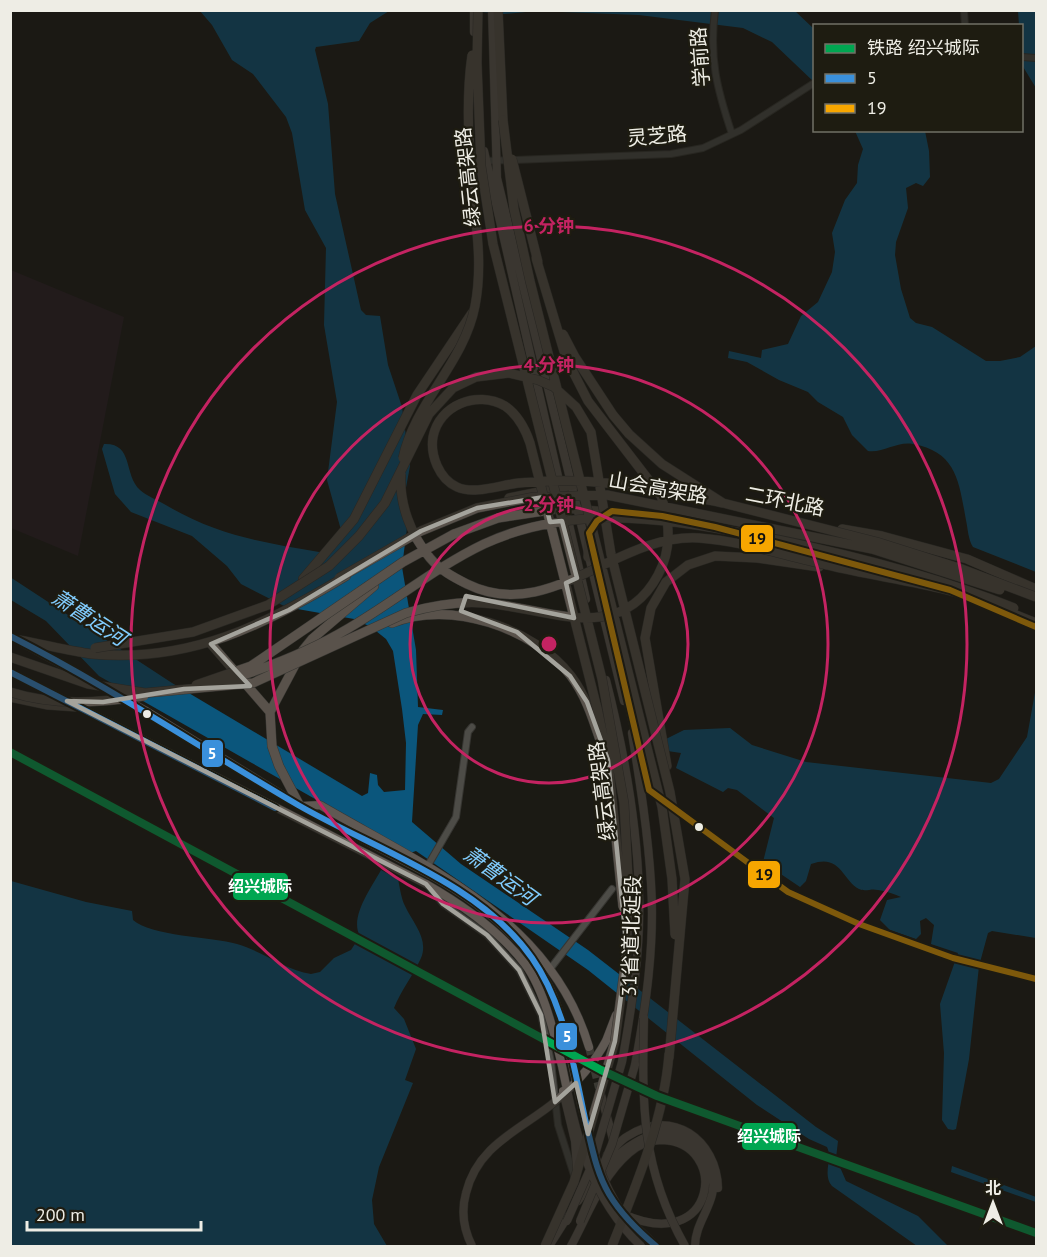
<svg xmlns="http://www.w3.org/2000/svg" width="1047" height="1257" font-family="'PT Sans','Noto Sans SC',sans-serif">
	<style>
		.commercial { fill: #2a1d25 }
		.water { fill: #0b567c }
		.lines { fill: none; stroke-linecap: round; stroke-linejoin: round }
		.major-tunnel { stroke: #3b3a33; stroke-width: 8; stroke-dasharray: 8 4; stroke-linecap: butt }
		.minor-casing { stroke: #373632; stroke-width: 8 }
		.major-casing { stroke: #373632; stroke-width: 9 }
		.highway-casing { stroke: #373632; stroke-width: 10 }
		.minor { stroke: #4d4c47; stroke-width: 6 }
		.major { stroke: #605953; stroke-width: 8 }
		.highway { stroke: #59524b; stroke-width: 9 }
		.major-bridge-casing { stroke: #373632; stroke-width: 9; stroke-linecap: butt }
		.highway-bridge-casing { stroke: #373632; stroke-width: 10; stroke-linecap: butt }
		.major-bridge { stroke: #605953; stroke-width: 8 }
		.highway-bridge { stroke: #59524b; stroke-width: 9 }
		.bus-1-casing { stroke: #1e1c11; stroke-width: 10 }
		.bus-2-casing { stroke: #1e1c11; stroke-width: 10 }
		.bus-1 { stroke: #3a90db; stroke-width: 6 }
		.bus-2 { stroke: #f7a600; stroke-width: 6 }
		.rail-1-casing { stroke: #1e1c11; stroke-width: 12 }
		.rail-1 { stroke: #00a651; stroke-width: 8 }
		.marked { fill: none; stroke: #a4a39c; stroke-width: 4.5; stroke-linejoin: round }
		.ring { fill: none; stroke: #c42362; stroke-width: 3 }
		.bus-dot { fill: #eeede5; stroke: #1e1c11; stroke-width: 2 }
		.labels { text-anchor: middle; stroke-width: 4.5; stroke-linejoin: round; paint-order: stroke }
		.street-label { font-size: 20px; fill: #eeede5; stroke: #1e1c11 }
		.water-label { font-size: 21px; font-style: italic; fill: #81ccfe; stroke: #1e1c11 }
		.centre { fill: #c42362; stroke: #1e1c11; stroke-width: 3 }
		.ring-label { font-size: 18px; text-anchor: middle; font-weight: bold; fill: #c42362; stroke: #1e1c11; stroke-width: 4.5; stroke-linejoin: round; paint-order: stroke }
		.line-badge { stroke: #1e1c11; stroke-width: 2 }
		.badge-label { font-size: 16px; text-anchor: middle; font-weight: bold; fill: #fff }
		.pale-badge-label { font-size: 16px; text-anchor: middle; font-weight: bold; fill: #111 }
	</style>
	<rect width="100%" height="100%" fill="#1b1a14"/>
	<path class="commercial" d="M11 270 124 317 78 556 11 528Z"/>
	<path class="water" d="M200 11H389L370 23 359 41 316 47 315 50 328 104 335 194 361 310 366 315 380 316 388 365 402 407 410 466 405 493 408 520 402 567 416 650 418 707 443 710 442 715 423 714 418 725 412 822 461 864 588 950 816 1127 838 1141 836 1158 846 1181 918 1216 948 1246H917L832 1186C822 1174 833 1160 827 1147L809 1139 757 1105 588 970 416 851 410 853 99 676 46 621 11 600 10 577 172 683 362 796 368 793 370 773 377 775 378 785 384 792 405 790 406 743 402 709 393 651 386 639 371 627 354 619 286 607 241 584 227 566 192 536 131 512 115 494 102 449 104 444C134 443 123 474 140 490 147 496 157 500 164 504 216 535 260 542 319 552L325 551 341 530 327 480 337 402 324 325 326 248 305 210 292 133 286 117 253 74 232 60 212 25Z
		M471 11H795L814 29V82L772 42 743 28 639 15 536 11 504 14Z
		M1018 11H1036V88L1022 65V26L1019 25Z
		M855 131H925L929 151 930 177 923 186 916 183 906 188 908 208 896 242 895 255 901 289 910 318 916 323 932 327 986 361H1000L1020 357 1036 346V572L973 547C968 539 968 529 966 520 959 482 957 452 913 444 897 441 884 453 868 451L852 435 843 417 818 402 808 392 779 380 747 362 728 358 729 351 761 358 762 350 788 344 801 316 818 302 832 272 835 252 832 233 845 200 857 183 858 165 863 149Z
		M1036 687V938L992 931 988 933 979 966 969 1059 956 1129 953 1130 948 1129 942 1120 944 1053 940 1004 958 953 931 944 934 925 926 918 920 921 921 934 916 939 890 930 880 920 887 900 901 897C894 894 886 891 878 890 871 888 866 892 859 889 842 880 841 853 811 864L806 881 800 887 763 862 774 818 737 790 728 788 723 792 676 768 681 753 661 750 660 742 684 730 730 728 752 745 806 762 991 783 999 779 1027 737Z
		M381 870 398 879C400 888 401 898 405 906 413 923 429 939 421 958 413 976 401 990 394 1008L404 1019 416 1049 405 1080 413 1083 379 1167 372 1200 374 1224 387 1246H11V881L86 902 132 911 133 920C150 936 212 937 237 944 262 951 285 970 311 974L320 972 334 958 351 950 360 936C349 917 372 887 381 870Z
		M952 1166 1036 1197V1202L951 1172Z"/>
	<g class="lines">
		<path class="major-tunnel" d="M589 1047 599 1088"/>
		<defs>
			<path id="minor" d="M715 10C709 59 717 89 732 134
				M964 10 965 26
				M1022 57 1036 58
				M485 161 671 154 703 148 741 130 814 83
				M649 790 788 892 859 924 953 958 1036 979
				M427 867 456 817 468 732 472 727
				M429 887 443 904 487 935 519 970 541 1015 551 1062 558 1125 575 1178
				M550 969 612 889"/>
			<path id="major" d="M492 10 497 178 624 701
				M474 32V10
				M484 151 586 599
				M10 636 146 711 300 806 429 874
				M10 672 426 884
				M606 680C624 750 637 821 639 893 641 950 632 1006 622 1062
				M632 733C640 783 648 833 651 883 655 944 646 1006 635 1065
				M302 806 320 805C427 868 551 918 589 1047
				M606 1041 616 1015
				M600 1091 614 1143
				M607 1155C614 1149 620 1140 628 1136 672 1107 717 1140 718 1188
				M578 1201C599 1170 653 1107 693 1145 700 1152 708 1161 711 1171 721 1200 695 1219 695 1246
				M629 1220 656 1246
				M549 1246 568 1216
				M571 1246C588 1215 601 1177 629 1153 638 1145 650 1140 662 1140 730 1142 718 1257 623 1214"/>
			<path id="highway" d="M498 10 503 120
				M509 498 578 484
				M842 529 882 536 967 559 1036 589
				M454 534 498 518 564 508 672 518
				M800 549 902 577
				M588 557 589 533 594 525
				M596 561 649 790
				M303 579 354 519 417 395 472 313
				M392 623C450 599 534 628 571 676 586 696 593 719 601 743
				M19 640C43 644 68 651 92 654 190 663 265 625 346 576
				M211 644 270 712
				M10 697 48 705 77 707
				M667 766 645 638 651 608 666 582 688 565 715 556 757 558 819 567
				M300 806 279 766 272 746 270 712 303 650 312 639 374 586"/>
		</defs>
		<use href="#minor" class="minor-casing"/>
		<use href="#major" class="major-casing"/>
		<use href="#highway" class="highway-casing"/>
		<use href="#minor" class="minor"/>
		<use href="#major" class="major"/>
		<use href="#highway" class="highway"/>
		<defs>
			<path id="major-bridge" d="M429 874C482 903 537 946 557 1006 568 1039 574 1074 582 1108 592 1147 600 1181 623 1214
				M426 884C461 904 500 931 525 964 544 989 555 1036 562 1066 576 1134 589 1197 641 1246
				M644 1018C642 1105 641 1168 685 1246
				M563 1091 575 1141 577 1168
				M594 1158 622 1062
				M567 1221 590 1169
				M580 1221 612 1144 635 1065
				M472 1246C464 1230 461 1211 466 1193 478 1144 521 1130 556 1101 577 1083 593 1065 606 1041"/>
			<path id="highway-bridge" d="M478 10 477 63 481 166 493 244 602 679 624 803 628 877 627 951 615 1041 574 1182 545 1246
				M503 120 514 209 530 281 662 807 672 879 675 935
				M512 159 538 262
				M563 334 575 357 613 415 629 434 662 464 723 503 877 542 959 568 1036 597
				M403 458C415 402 464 363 475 306 484 259 474 217 471 170 468 135 467 90 472 55
				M401 474C399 504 411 535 430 558 440 570 453 577 467 584 550 625 616 533 699 538 742 541 785 556 827 565 867 575 908 580 947 590 977 597 1007 612 1036 623
				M339 578 421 531 477 508 534 497 607 495 872 549 1000 590
				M95 648 193 632 268 605 329 566 359 536 385 503 429 414 453 388 476 377 509 373 538 380 554 387 576 407 591 432 611 554 670 792 685 879 669 1058
				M10 657 88 684 145 693 253 683 406 613C431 606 457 601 483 603 543 606 619 648 658 575 672 549 670 523 661 496L588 401 566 358 536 258
				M215 684C262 670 307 653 349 628 395 601 436 567 484 544 579 500 681 521 778 540 860 557 937 577 1014 608
				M196 685 251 666 403 562 454 534
				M10 692C54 706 99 703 144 696
				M623 907 608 760 597 708 530 443C525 428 518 415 505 406 477 390 439 405 433 437 430 455 439 479 457 487 474 495 500 485 519 483 591 475 653 489 723 503
				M612 1246C636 1186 664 1119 669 1054"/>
		</defs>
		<use href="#major-bridge" class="major-bridge-casing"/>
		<use href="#highway-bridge" class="highway-bridge-casing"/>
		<use href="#major-bridge" class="major-bridge"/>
		<use href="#highway-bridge" class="highway-bridge"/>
		<defs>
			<path id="bus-1" d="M10 636C110 687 202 749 298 805 374 849 480 883 532 958 565 1005 574 1068 586 1123 592 1147 596 1172 609 1194 621 1214 638 1231 656 1246
				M10 672 275 808"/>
			<path id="bus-2" d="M1036 627 950 590 715 527 662 516 612 511 597 521 589 533 649 790 788 892 859 924 953 958 1036 979"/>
		</defs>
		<use href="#bus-1" class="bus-1-casing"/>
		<use href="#bus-2" class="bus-2-casing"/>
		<use href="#bus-1" class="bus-1"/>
		<use href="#bus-2" class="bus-2"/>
		<defs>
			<path id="rail-1" d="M10 752 601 1070 657 1096 1036 1233"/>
		</defs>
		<use href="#rail-1" class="rail-1-casing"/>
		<use href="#rail-1" class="rail-1"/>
	</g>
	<path d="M0 0H1047V1257H0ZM544 497 550 522 562 521 577 578 566 583 574 618 466 596 461 611 517 632 570 676 587 702 608 760 627 951 615 1041 588 1134 576 1083 555 1102 541 1015 519 970 487 935 443 904 426 884 67 701 103 702 184 689 250 686 211 644 289 610 421 531 477 508Z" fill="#1b1a14" fill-opacity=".55" fill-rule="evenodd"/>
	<path class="marked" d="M544 497 550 522 562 521 577 578 566 583 574 618 466 596 461 611 517 632 570 676 587 702 608 760 627 951 615 1041 588 1134 576 1083 555 1102 541 1015 519 970 487 935 443 904 426 884 67 701 103 702 184 689 250 686 211 644 289 610 421 531 477 508Z"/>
	<g class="ring">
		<circle cx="549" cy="644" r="139"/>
		<circle cx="549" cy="644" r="279"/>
		<circle cx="549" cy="644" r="418"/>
	</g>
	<g class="bus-dot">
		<circle cx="147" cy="714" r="5"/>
		<circle cx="699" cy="827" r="5"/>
	</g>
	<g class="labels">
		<g class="street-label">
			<text transform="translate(700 57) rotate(-94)" y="7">学前路</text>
			<text transform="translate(657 136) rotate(-5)" y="7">灵芝路</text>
			<text transform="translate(468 177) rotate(-96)" y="7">绿云高架路</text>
			<text transform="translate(658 488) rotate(10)" y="7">山会高架路</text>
			<text transform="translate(785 501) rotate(11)" y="7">二环北路</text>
			<text transform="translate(602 791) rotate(-97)" y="7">绿云高架路</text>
			<text transform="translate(631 936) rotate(-88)" y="7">31省道北延段</text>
		</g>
		<g class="water-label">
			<text transform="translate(89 618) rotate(33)" y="7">萧曹运河</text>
			<text transform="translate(500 876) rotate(36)" y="7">萧曹运河</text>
		</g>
	</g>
	<circle cx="549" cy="644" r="9" class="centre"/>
	<g class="ring-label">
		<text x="549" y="232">6 分钟</text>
		<text x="549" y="371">4 分钟</text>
		<text x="549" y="511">2 分钟</text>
	</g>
	<g class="line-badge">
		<rect x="740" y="524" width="34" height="29" rx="6" fill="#f7a600"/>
		<rect x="201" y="739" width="23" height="29" rx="6" fill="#3a90db"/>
		<rect x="747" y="860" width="34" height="29" rx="6" fill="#f7a600"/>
		<rect x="232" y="872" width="57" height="29" rx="6" fill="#00a651"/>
		<rect x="555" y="1022" width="23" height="29" rx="6" fill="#3a90db"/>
		<rect x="741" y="1122" width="56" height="29" rx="6" fill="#00a651"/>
	</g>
	<g class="badge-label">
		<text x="212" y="759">5</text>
		<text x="260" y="892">绍兴城际</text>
		<text x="567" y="1042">5</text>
		<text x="769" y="1142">绍兴城际</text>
	</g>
	<g class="pale-badge-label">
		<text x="757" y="544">19</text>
		<text x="764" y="880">19</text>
	</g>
	<rect width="1047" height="1257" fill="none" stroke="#eeede5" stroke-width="24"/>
	<rect x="813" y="24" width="210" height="108" fill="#1e1c11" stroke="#717066" stroke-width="1.5"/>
	<rect x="825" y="44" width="30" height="9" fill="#00a651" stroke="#717066" stroke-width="1.5"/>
	<text x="867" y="54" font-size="18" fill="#eeede5">铁路 绍兴城际</text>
	<rect x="825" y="74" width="30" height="9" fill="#3a90db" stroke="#717066" stroke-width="1.5"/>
	<text x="867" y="84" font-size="18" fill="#eeede5">5</text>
	<rect x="825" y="104" width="30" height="9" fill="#f7a600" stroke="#717066" stroke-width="1.5"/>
	<text x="867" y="114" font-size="18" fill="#eeede5">19</text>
	<g transform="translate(993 1203)" stroke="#1e1c11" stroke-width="4.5" paint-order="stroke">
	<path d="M0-4.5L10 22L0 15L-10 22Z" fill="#eeede5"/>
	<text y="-9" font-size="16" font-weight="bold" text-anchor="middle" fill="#eeede5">北</text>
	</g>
	<path d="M27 1221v9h174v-9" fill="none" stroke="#eeede5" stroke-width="3"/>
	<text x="36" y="1221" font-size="18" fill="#eeede5" stroke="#1e1c11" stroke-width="4.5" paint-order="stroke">200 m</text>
</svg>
